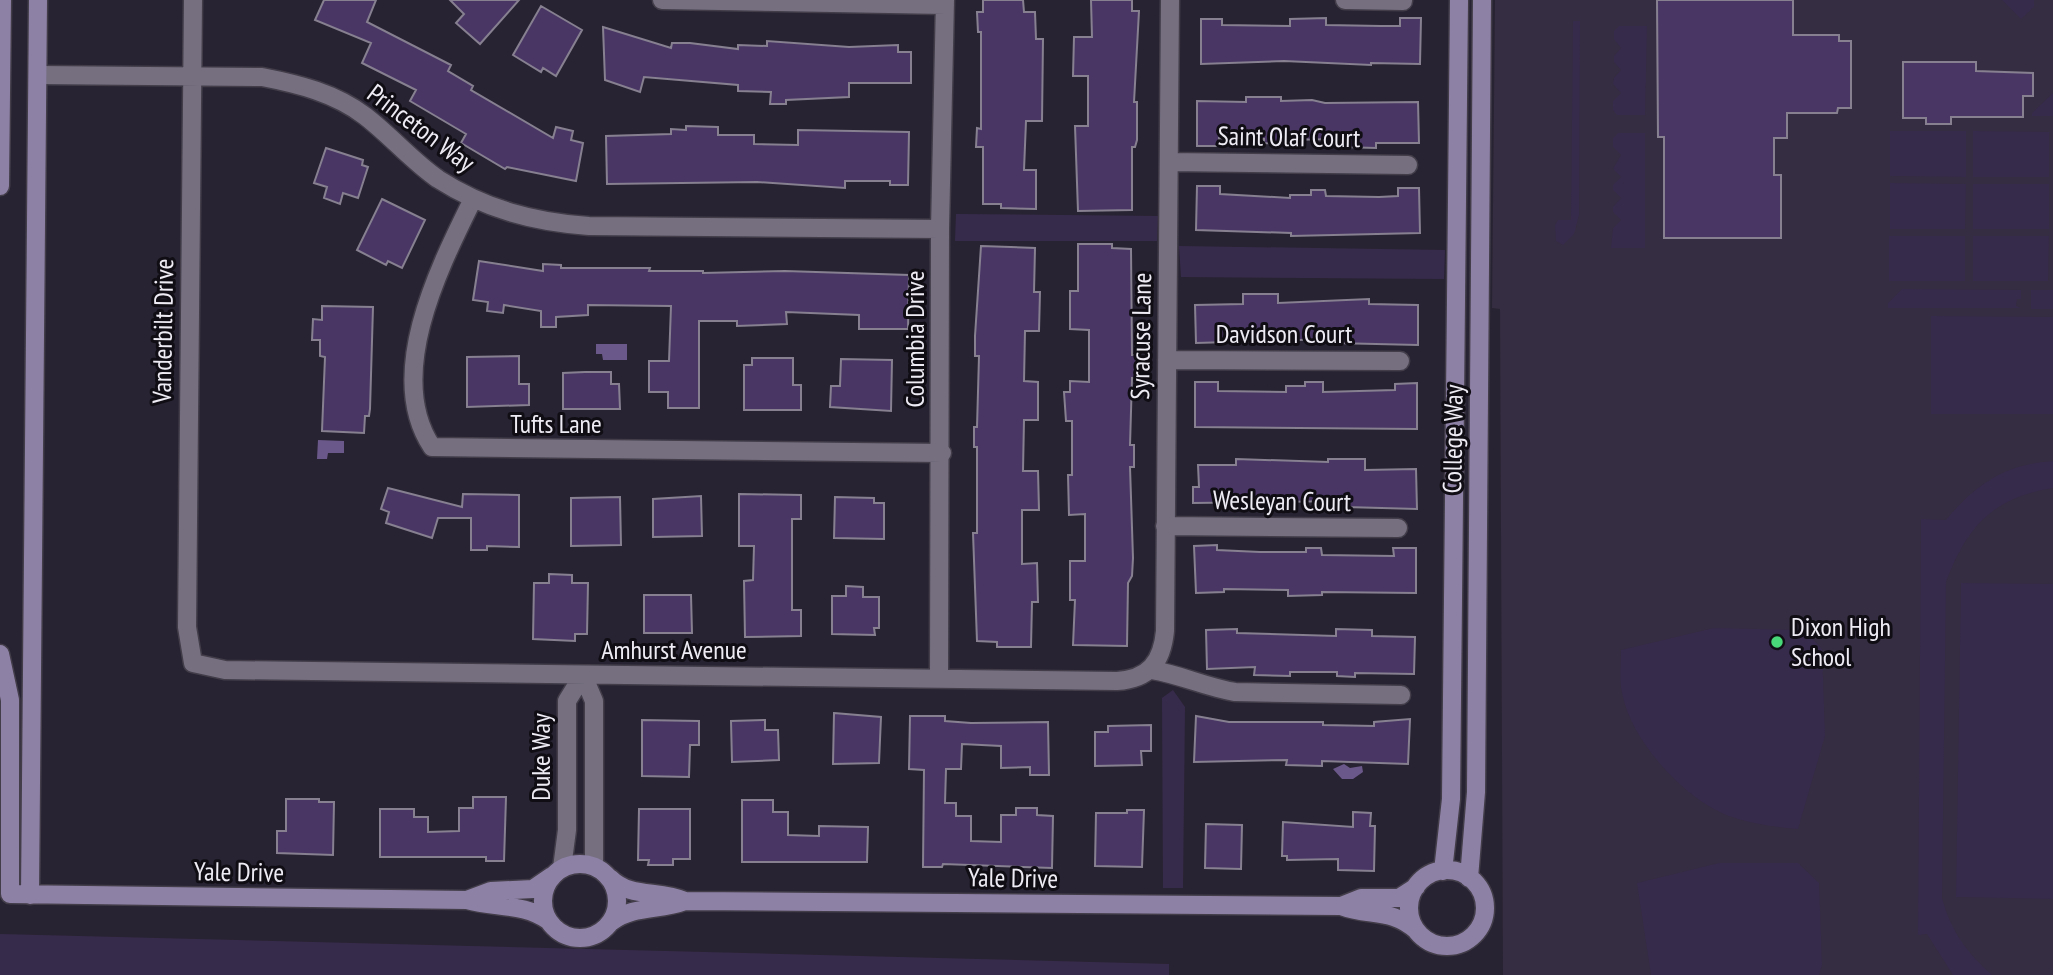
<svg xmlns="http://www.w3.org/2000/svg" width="2053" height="975" font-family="'PT Sans Narrow',sans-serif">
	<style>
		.built { fill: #352d41 }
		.green { fill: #372b4b }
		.water { fill: #6b588a }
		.building { fill: #493665; stroke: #868091; stroke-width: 2 }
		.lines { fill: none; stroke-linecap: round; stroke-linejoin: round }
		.street-casing { stroke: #423d49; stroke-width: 21 }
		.secondary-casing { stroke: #423d49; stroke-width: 21 }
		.street { stroke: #756f80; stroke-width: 18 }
		.secondary { stroke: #8e81a6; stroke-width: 18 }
		.poi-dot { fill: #48d779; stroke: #100e14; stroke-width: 2.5 }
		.labels { text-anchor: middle; stroke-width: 6; stroke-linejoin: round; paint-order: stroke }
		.street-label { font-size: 26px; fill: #eeebf4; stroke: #100e14 }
		.poi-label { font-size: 26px; fill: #eeebf4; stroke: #100e14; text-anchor: start }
	</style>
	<rect width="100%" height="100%" fill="#282332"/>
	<path class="built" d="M1495 0H2053V975H1503L1500 309 1492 308Z"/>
	<path class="green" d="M2002 0H2034V7L2021 19Z
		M1573 21H1580L1579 215 1574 234 1563 245 1556 241 1555 225 1558 220H1571Z
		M1619 26H1647L1645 115H1617L1613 110V101L1621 93 1613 84 1614 78 1621 70 1614 62V56L1621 48 1614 39V31Z
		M2053 93V116H2032V113Z
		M1890 131H1966V177L1890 176Z
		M1973 131 2049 132V177H1973Z
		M1618 133H1645V248H1611L1613 228 1621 220 1613 212V207L1621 198 1613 190V185L1621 177 1613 169 1621 155 1613 147V138Z
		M1890 183 1966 184 1965 229H1890Z
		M1973 184H2049V229H1973Z
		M956 214 1158 216 1157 241H955Z
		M1889 236H1965V281H1889Z
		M1973 236H2049L2048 281H1973Z
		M1179 246 1445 250 1444 279 1181 277Z
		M1902 289 2021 290V299H2017L2016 306 2021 308H1888V303Z
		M2031 290H2053V309H2031Z
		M1931 316 2053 317V414H1931Z
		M2053 461V488C1993 498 1967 526 1946 582L1942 898C1951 931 1967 953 1992 975H1953L1927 934 1918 935 1921 519 1946 520C1976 484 2005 464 2053 461Z
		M1961 583 2053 584V899L1956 897Z
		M1714 628 1804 630 1822 649 1825 736 1798 829C1775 827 1751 824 1729 816 1684 799 1631 741 1622 693 1619 679 1621 664 1621 650Z
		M1173 690 1185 707 1183 888H1163L1162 698Z
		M1719 863H1798L1819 883 1822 965 1819 975H1651L1637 883Z
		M0 934 1169 964V975H0Z"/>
	<path class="water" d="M596 344H627V360H603L602 354H596Z
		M318 440 344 441V453H328L327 459H317Z
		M1344 764 1350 768 1362 766 1363 772 1353 779H1342L1333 769Z"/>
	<path class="building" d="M324 0H376L367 22 451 65 448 71 473 86 471 90 553 138 556 127 573 131 571 140 583 143 576 181 507 167 505 169 461 143 466 134 410 101 416 90 362 63 371 43 315 20Z
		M450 0H519L480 44 456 23 464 14Z
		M983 0H1023L1024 12H1035L1036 39H1043L1042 121H1026L1024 170H1036V209L1001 208V204H983V147H976L977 128 981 129V32H978L977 12H983Z
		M1091 0H1132V11H1139L1134 102H1137V140L1135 147H1132V210L1078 211 1075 126H1088V76H1073L1074 37H1092Z
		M1657 0H1793V35H1839V41H1851V108H1838L1837 113H1787V138H1774V175H1781V238H1664V137H1658Z
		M541 6 582 30 556 76 543 68 541 72 513 55Z
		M1326 18V25L1381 26H1400V18H1421L1420 64 1371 63V65L1284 61 1201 64V19H1222V25L1290 26V19Z
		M603 27 671 48 672 43H690L738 49V45L767 46V41L849 47 898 45V52H911V83H849V97L786 100V104H770L771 92 738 91V85L644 77 640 92 605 80Z
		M1903 62H1976V71L2033 73V96H2023V117H1951V124H1926V118H1903Z
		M1246 97H1281V101L1312 100 1325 103 1418 102 1419 143H1376V148L1341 147V139L1282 140V144L1264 143V139L1219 138V146H1197V101L1246 102Z
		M686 126 718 127V135H754V144L798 145V130L909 132 908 185H890V181H845V188L757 182 607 184 606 136 671 134V129L686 130Z
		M326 148 363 160 362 165 368 167 358 198 343 193 340 204 324 198 327 187 314 183Z
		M1197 186H1220V194L1290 198V195H1311V190H1325L1326 196 1379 197 1398 196V188H1419L1420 233 1291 236V233L1196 230Z
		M382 199 425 220 402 268 388 261 386 265 357 250Z
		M1078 244H1112V248L1131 249 1132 355H1136V378H1132L1130 445H1134V467H1130L1133 558 1132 576 1128 583 1127 646 1073 645 1075 600H1070V561H1085V514L1069 515 1068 475H1072V421H1066L1064 392H1070V381L1089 382V330L1070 329V291H1078Z
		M981 246 1035 248 1034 292H1040L1039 331H1025L1024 381 1038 382V420H1024L1023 471H1038L1039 510H1022V564L1037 563 1038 602H1032L1031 647H997V642L977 641 973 533H977V447H974V427H977L979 356H975V336Z
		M479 261 543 271V264L561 265V268H650L649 271H703V273L785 271 909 275 908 329H859V315L786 312 787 324 737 326V321H699V408H668V392H649V361H669L671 306 588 305V315L556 317V327H541V311L504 305 503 313 487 311 488 302 473 300Z
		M1243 294H1278V303L1369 299V304L1418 305V345L1334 343V339L1196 343 1195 305 1243 304Z
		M322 306 373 307 370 409 369 416H365L364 433 322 431 325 357 320 356V340H312L313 319 322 320Z
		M519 356V384H529V405L467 407V357Z
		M752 358H793V385H801V410H744V365H752Z
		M841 359 892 360 891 411 830 407 831 386H840Z
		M585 372H611V384H619L620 409H563V373Z
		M1195 382H1218V391L1286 392V386H1305V382H1323V392L1395 390V384L1417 383V429L1195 427Z
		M1236 459 1328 462V459H1365V470L1416 469 1417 509 1346 507 1347 501 1193 503V487H1199L1198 465H1236Z
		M388 488 462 507 463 494 519 495V547L487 546V550H471V518H438L432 538 386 523 389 512 381 509Z
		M739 494 801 495V519H792V610H801V636L745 637 744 581 753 580 754 546H739Z
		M701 496 702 536 653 537V499Z
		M620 497 621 545 571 546V498Z
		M835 497 874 498V503H884V539L834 538Z
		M1217 545V550L1260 552H1306V548H1321L1322 555 1394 556 1393 548H1416V593L1322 592V595L1288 596V590L1224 589V592L1196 593 1194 546Z
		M549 574 572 575V583H588L587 634H575V641L533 639 534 583H549Z
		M846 586 863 587V597H879V628H874L875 635 832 634V596H846Z
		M644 595H691L692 633H644Z
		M1237 629V633L1336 636V629L1372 630V636L1415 637 1414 674 1355 673V677L1337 676V672H1290V676L1254 675 1255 667 1207 669 1206 630Z
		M834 713 881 717 879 763 833 764Z
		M910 716H945V721L971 723 1048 722 1049 775H1030V767L1001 768V746L962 744 961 769H946L945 803H956V816H971V841L1001 842V815H1016V808H1037V815L1053 816 1052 868 943 864 942 867H923L924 770 909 769Z
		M1196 716 1229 722H1323V725L1374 726V722L1410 719 1408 764 1322 761V766L1286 765 1287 760 1194 762Z
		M642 720 699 721V745H690L689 777 642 776Z
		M765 720V730H778L779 760 732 762 731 721Z
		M1151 725V751H1141L1142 765 1095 766V732H1108V726Z
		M473 797H506L504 861H486V857H380V809H414V817H428V832L459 831V808H473Z
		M286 799H319V802H334L333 855 277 853V831H286Z
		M742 800H773V812H788V835L819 836V826L868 827 867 862H742Z
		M639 809H690V859H673V865H648L649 860H638Z
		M1127 810H1144L1142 867 1095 866 1096 813H1127Z
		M1353 812 1371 813 1370 826H1375L1374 871 1338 870V859L1287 860V856H1282L1283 822 1353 827Z
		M1206 824 1242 825 1241 869 1205 868Z"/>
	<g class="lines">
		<defs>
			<path id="street" d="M193 0 187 627 193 663 225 670 1117 681C1149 679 1162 662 1165 631L1170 0
				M662 0 945 5
				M1345 0 1403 1
				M38 75 262 77C298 84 335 93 365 116 391 136 412 161 438 179 485 209 533 222 589 226L940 229
				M1169 162 1408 165
				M473 199C440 266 384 375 432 447L942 453
				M1167 360 1400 361
				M1165 526 1398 528
				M1152 670C1182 675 1205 687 1235 692L1401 695
				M583 675 594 701V866
				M939 678 940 229 945 0
				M562 868 567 830V701L583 675"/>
			<path id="secondary" d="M0 186 2 0
				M0 654 10 700V894L467 900C496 908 524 903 549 921
				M543 901a37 37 0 1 1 74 0a37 37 0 1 1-74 0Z
				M1409 908a38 38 0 1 1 76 0a38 38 0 1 1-76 0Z
				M1443 871 1451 799 1459 0
				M610 878C631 899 658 889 685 901
				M1469 878 1476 792 1482 0
				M30 895 38 0
				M467 900 491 891 533 889 552 876
				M1341 906 1361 898H1399L1416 887
				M611 922C634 905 659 911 685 901L1341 906C1370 917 1392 908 1417 931"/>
		</defs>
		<use href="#street" class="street-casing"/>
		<use href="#secondary" class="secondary-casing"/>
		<use href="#street" class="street"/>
		<use href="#secondary" class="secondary"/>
	</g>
	<circle class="poi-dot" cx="1777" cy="642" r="7"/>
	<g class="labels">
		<g class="street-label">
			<text transform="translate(421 128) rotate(37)" y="9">Princeton Way</text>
			<text transform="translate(1289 137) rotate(1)" y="9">Saint Olaf Court</text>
			<text transform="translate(163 331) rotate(-89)" y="9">Vanderbilt Drive</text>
			<text x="1284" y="343">Davidson Court</text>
			<text transform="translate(1141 336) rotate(-89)" y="9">Syracuse Lane</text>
			<text transform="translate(915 339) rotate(-90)" y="9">Columbia Drive</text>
			<text x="556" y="433">Tufts Lane</text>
			<text transform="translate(1453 439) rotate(-89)" y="9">College Way</text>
			<text transform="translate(1282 501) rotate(1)" y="9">Wesleyan Court</text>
			<text x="674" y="659">Amhurst Avenue</text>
			<text transform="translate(541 757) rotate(-90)" y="9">Duke Way</text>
			<text transform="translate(239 872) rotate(1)" y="9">Yale Drive</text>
			<text transform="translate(1013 878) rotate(1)" y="9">Yale Drive</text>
		</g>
		<g class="poi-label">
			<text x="1791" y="636">Dixon High<tspan x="1791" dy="30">School</tspan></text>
		</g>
	</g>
</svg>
